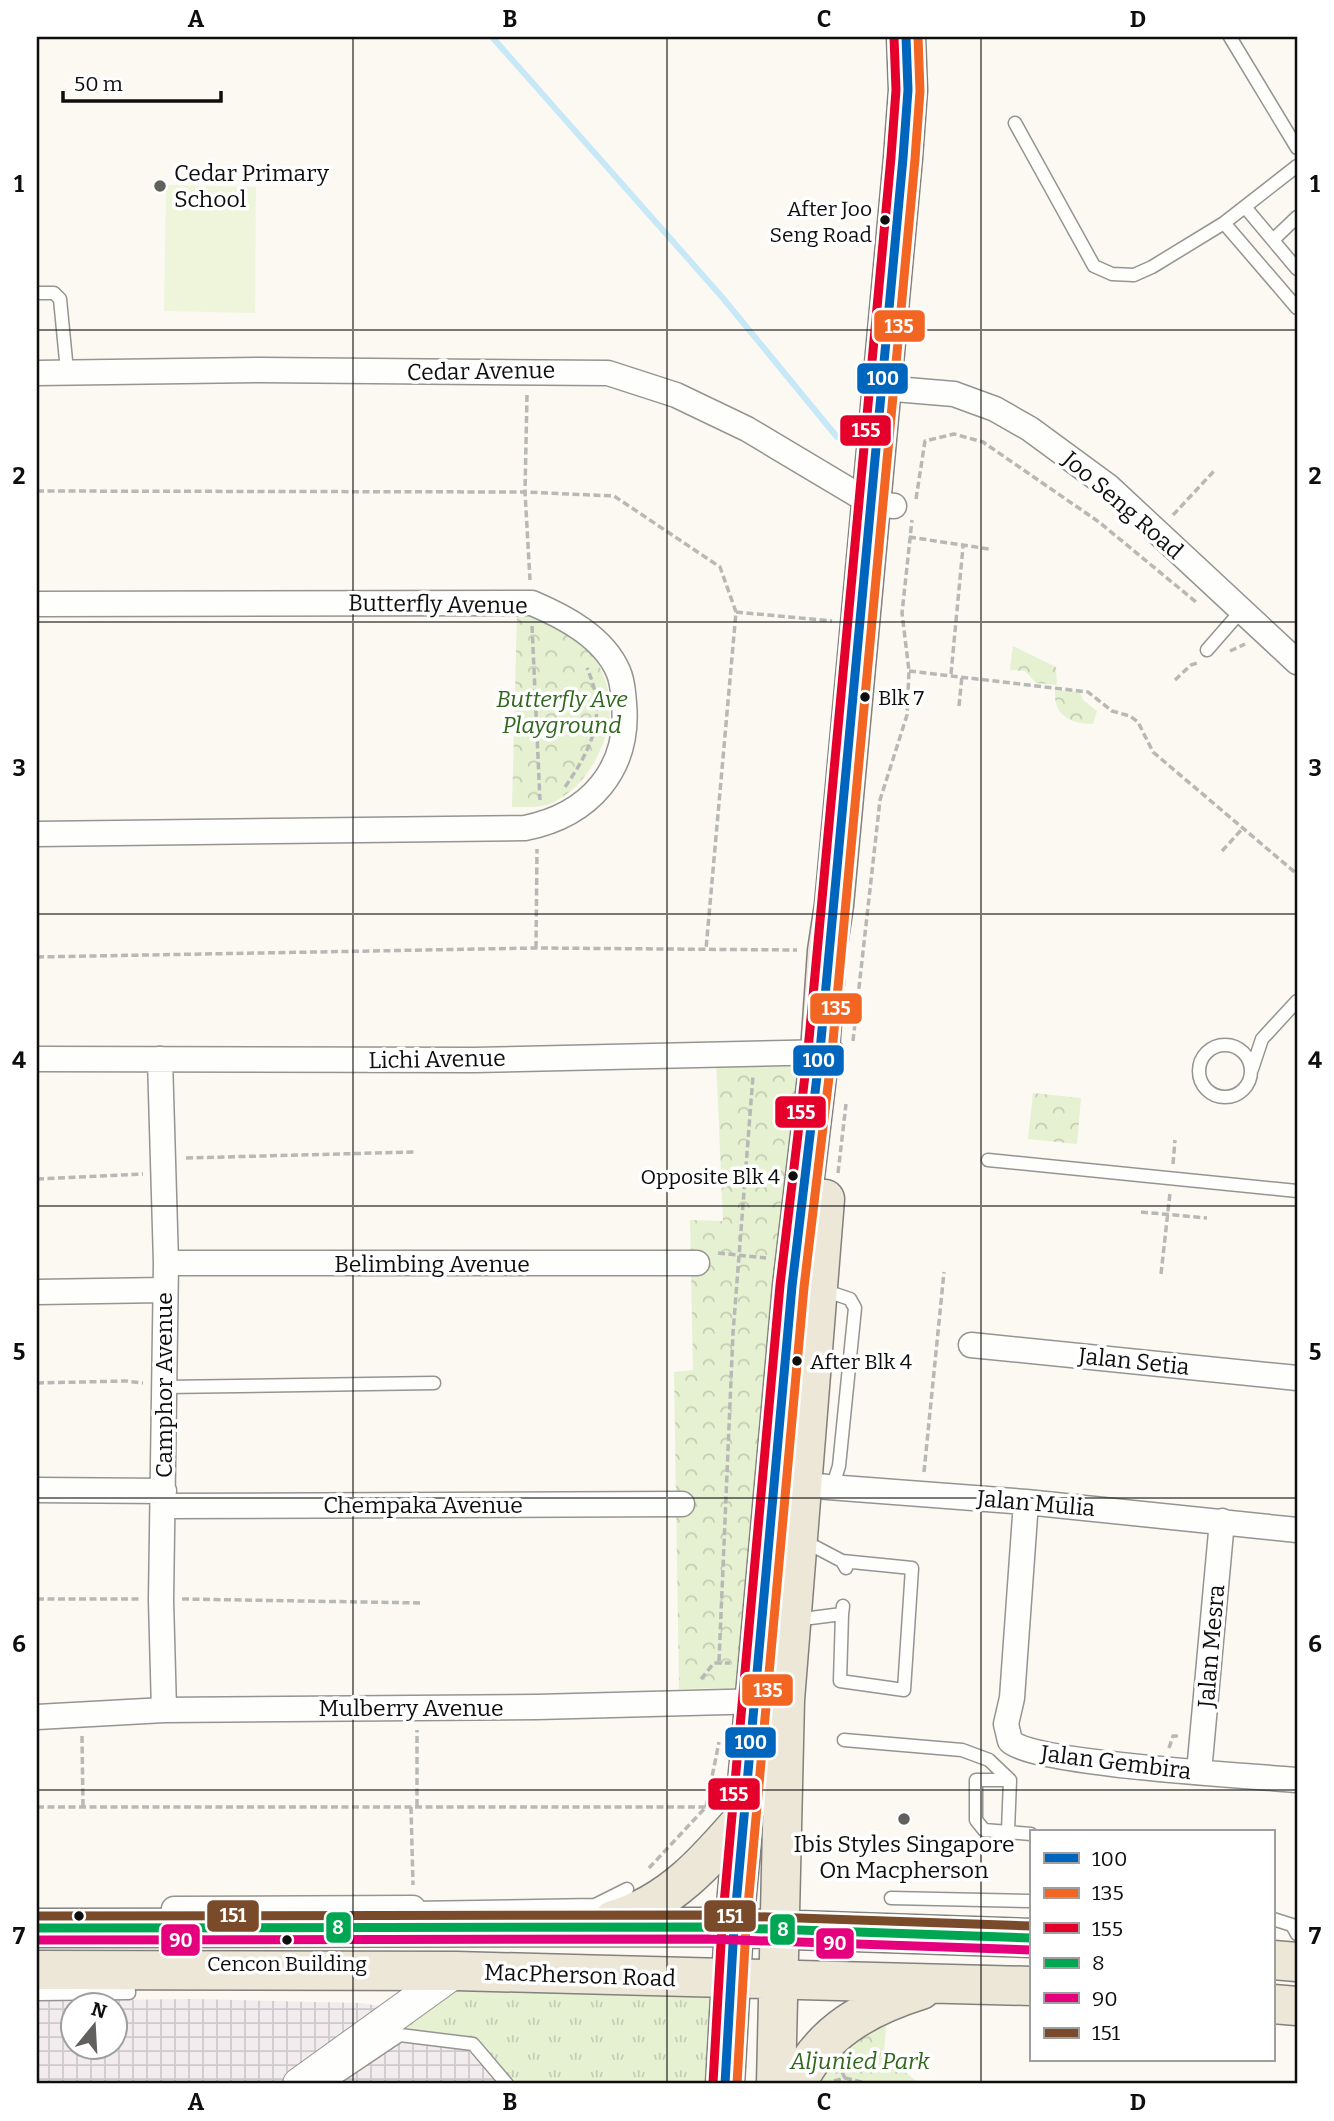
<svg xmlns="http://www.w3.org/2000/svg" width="1334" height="2121" font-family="Bitter,serif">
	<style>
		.industrial { fill: url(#industrial-grid); fill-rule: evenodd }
		.grass { fill: url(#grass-tufts) }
		.park { fill: url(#park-crowns) }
		.pitch { fill: #eff5db }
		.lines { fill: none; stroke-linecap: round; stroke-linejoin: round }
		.stream { stroke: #c7e8f6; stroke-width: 6 }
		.service-casing { stroke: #959491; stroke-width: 15 }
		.minor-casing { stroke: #959491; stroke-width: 27 }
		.tertiary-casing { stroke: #959491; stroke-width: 34 }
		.primary-casing { stroke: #82817e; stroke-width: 41 }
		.path { stroke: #b8b8b6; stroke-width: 3.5; stroke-dasharray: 7 3.5; stroke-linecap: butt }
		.service { stroke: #fefefd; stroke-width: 12 }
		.minor { stroke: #fefefd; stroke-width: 24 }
		.tertiary { stroke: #fefefd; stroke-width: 32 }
		.primary { stroke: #ede7d8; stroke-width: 38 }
		.bus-1-casing { stroke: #fff; stroke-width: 14 }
		.bus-2-casing { stroke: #fff; stroke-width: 14 }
		.bus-3-casing { stroke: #fff; stroke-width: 14 }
		.bus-4-casing { stroke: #fff; stroke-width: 14 }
		.bus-5-casing { stroke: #fff; stroke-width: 14 }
		.bus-6-casing { stroke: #fff; stroke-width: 14 }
		.bus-1 { stroke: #0065bd; stroke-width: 9 }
		.bus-2 { stroke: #f26522; stroke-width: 9 }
		.bus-3 { stroke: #e4002b; stroke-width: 9 }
		.bus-4 { stroke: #00a651; stroke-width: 9 }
		.bus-5 { stroke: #e5007d; stroke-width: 9 }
		.bus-6 { stroke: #7a4b2a; stroke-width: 9 }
		.grid { fill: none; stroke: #0e0e0e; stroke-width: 2; stroke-opacity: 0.55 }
		.poi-dot { fill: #61605e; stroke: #fff; stroke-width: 2.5 }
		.bus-dot { fill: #0e0e0e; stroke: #fff; stroke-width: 2.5 }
		.labels { text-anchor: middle; stroke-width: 7; stroke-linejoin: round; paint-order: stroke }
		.bus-label { font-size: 21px; fill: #0e0e0e; stroke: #fff; text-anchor: end }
		.poi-label { font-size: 23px; fill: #0e0e0e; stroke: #fff; text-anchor: start }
		.street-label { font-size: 23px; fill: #0e0e0e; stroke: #fff }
		.park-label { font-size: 23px; font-style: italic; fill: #2f671c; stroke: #fff }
		.line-badge { stroke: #fff; stroke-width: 2.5 }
		.badge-label { font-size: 19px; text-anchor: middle; font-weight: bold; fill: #fff }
		.neatline { fill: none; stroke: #0e0e0e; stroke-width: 2.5 }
		.grid-label { font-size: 23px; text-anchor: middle; font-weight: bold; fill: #0e0e0e }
	</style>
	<defs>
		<pattern id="industrial-grid" width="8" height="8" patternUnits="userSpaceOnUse" patternTransform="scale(1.75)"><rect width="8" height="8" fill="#f2ecef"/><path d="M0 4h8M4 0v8" fill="none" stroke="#cec9cc"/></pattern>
		<pattern id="grass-tufts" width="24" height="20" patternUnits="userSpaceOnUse" patternTransform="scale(1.75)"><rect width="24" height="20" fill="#e6f1d2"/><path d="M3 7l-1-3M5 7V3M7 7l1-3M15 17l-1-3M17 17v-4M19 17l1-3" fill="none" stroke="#c4cdb3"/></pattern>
		<pattern id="park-crowns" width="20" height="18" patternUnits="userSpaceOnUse" patternTransform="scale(1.75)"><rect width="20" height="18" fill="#e6f1d2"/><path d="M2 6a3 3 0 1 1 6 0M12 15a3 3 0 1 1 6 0" fill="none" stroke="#c4cdb3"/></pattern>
	</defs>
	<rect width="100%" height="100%" fill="#fbf9f2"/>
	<path class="industrial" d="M193 1999 361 2003 499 2027 548 2084H37V2001ZM74 2006H116V2048H74Z"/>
	<path class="grass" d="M458 1981 705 1989 720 2004 717 2084H514L472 2036 387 2028Z"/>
	<path class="park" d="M517 614C589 625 632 686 598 755 588 776 572 794 550 804 539 808 524 807 512 807Z
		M1013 646 1056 667 1057 685 1036 683 1025 671 1010 670Z
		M1055 690 1080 692 1083 700 1097 711 1093 724C1071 724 1053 716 1055 690Z
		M716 1057H809L752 1688 679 1689 674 1372 693 1370 690 1220 723 1221Z
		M1033 1093 1081 1098 1077 1144 1028 1139Z
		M887 2016 884 2053 919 2084H813L831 2056Z"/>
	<path class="pitch" d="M166 185 256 187 255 313 164 311Z"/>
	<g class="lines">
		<path class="stream" d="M492 37 722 297 837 437"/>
		<defs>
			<path id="service" d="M1230 37 1297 148
				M1015 123 1094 266 1112 274 1134 275 1152 267 1224 223 1297 166
				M1245 207 1297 269
				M1224 223 1297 308
				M1274 239 1297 217
				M37 293H54L60 299 67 371
				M1207 650 1241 611
				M1199 1071a26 26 0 1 1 52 0a26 26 0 1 1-52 0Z
				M1252 1069 1262 1039 1297 1001
				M988 1160 1297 1191
				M820 1289 850 1299 855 1308 839 1466 833 1485
				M165 1387 434 1383
				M804 1541 842 1561 846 1568
				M842 1614 840 1681 904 1690 912 1568 842 1561
				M795 1620 842 1614 843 1606
				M844 1740 962 1750 989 1760 1010 1780 1008 1831
				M1010 1780H976V1820L984 1830 1031 1834
				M891 1898 1031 1901
				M413 1908 595 1905 627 1889
				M1273 1919 1292 1925 1297 1934
				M37 1994 129 1993 128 1974
				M327 2084 400 2035 473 2044 507 2084"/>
			<path id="minor" d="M37 373 261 370 608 373 676 395 747 429 871 503 894 506
				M883 388 954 394 995 409 1030 429 1109 487 1297 662
				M37 604 532 603C565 617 603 637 618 671 623 682 623 692 624 703 630 769 590 815 525 828L37 834
				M37 1059 474 1060 832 1052
				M160 1059 166 1263 161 1600 164 1710
				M166 1263H697
				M37 1292 164 1290
				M971 1345 1297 1378
				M789 1484 1026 1502 1297 1530
				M37 1490 164 1491
				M1026 1502 1012 1698 1006 1724 1010 1741C1033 1764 1252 1776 1297 1780
				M163 1506 682 1504
				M37 1717 164 1710 537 1707 766 1701
				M1199 1772 1222 1521
				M174 1909 413 1908V1927"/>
			<path id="tertiary" d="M299 2084 456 1971"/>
			<path id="primary" d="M613 1920C670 1904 707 1861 744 1818
				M37 1928 707 1927 1031 1938
				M1273 1960 1297 1962
				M37 1970 456 1971 1031 1986
				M1273 2004 1297 2006
				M725 2084 734 1927 792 1286 820 1051 827 951 834 905 903 158 908 90 906 37
				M776 2084 785 1700 825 1199
				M797 2084C821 2032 867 2007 921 1990"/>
		</defs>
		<use href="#service" class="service-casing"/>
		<use href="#minor" class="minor-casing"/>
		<use href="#tertiary" class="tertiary-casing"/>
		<use href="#primary" class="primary-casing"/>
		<path class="path" d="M527 395 525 492 530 580
			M37 491 525 492 614 496 720 567 736 612 706 949
			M916 499 925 441 954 434 983 442 1099 522 1196 602
			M1173 515 1214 471
			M909 537 989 549
			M736 612 832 621
			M532 626 540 800
			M1230 651 1245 644
			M909 671 1088 692 1112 711 1130 716 1138 722 1153 752 1297 874
			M951 674 963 547
			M1175 680 1191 665 1197 663
			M959 706 962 676
			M565 787C592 748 608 715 587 668
			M1222 851 1243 828
			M536 948 537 849
			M37 957 536 948 797 950
			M853 1041 880 800 907 715 909 671 902 613 912 520
			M186 1158 414 1152
			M1173 1164 1175 1140
			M838 1173 846 1104
			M37 1179 143 1174
			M1141 1212 1207 1218
			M718 1253 766 1258
			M1161 1274 1170 1193
			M37 1383 126 1381 143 1383
			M924 1472 944 1272
			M37 1599H140
			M182 1599 423 1603
			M719 1661 733 1333 753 1076
			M701 1679 714 1663H730
			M82 1736 83 1807
			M1169 1748 1173 1736H1181
			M417 1806V1730
			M37 1807H714
			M411 1807 413 1885
			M649 1868 706 1807 719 1742
			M845 2078 869 2084
			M834 2081 845 2078 841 2070"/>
		<use href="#service" class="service"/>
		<use href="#minor" class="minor"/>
		<use href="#tertiary" class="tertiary"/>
		<use href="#primary" class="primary"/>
		<defs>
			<path id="bus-1" d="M725 2084 734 1927 792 1286 820 1051 903 158 908 90 906 37"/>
			<path id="bus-2" d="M737 2084 746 1928 804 1287 832 1052 915 159 920 91 918 37"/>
			<path id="bus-3" d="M713 2083 722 1926 780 1285 808 1050 891 157 896 90 894 37"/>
			<path id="bus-4" d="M37 1928 707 1927 1031 1938"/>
			<path id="bus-5" d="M37 1940 707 1939 1031 1950"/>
			<path id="bus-6" d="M37 1916 707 1915 1031 1926"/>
		</defs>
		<use href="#bus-1" class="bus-1-casing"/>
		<use href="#bus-2" class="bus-2-casing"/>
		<use href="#bus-3" class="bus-3-casing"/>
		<use href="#bus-4" class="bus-4-casing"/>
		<use href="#bus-5" class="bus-5-casing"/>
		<use href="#bus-6" class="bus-6-casing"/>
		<use href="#bus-1" class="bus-1"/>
		<use href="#bus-2" class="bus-2"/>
		<use href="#bus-3" class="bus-3"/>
		<use href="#bus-4" class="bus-4"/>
		<use href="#bus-5" class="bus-5"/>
		<use href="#bus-6" class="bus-6"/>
	</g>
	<path class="grid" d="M353 37V2084M667 37V2084M981 37V2084M37 330H1297M37 622H1297M37 914H1297M37 1206H1297M37 1498H1297M37 1790H1297"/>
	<g class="poi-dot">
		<circle cx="160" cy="186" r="7"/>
		<circle cx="904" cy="1819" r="7"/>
	</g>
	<g class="bus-dot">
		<circle cx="885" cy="220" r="6"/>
		<circle cx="865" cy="697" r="6"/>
		<circle cx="793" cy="1176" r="6"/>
		<circle cx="797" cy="1361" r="6"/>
		<circle cx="79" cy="1916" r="6"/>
		<circle cx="287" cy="1940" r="6"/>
	</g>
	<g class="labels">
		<g class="bus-label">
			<text x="872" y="216">After Joo<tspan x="872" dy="26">Seng Road</tspan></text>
			<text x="878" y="705" text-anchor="start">Blk 7</text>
			<text x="780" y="1184">Opposite Blk 4</text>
			<text x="810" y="1369" text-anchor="start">After Blk 4</text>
			<text x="287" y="1971" text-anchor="middle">Cencon Building</text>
		</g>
		<g class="poi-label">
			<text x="174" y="181">Cedar Primary<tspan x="174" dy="26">School</tspan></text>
			<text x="904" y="1852" text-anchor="middle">Ibis Styles Singapore<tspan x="904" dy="26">On Macpherson</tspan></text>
		</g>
		<g class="street-label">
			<text transform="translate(481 371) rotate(-1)" y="8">Cedar Avenue</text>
			<text transform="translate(1123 505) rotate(41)" y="8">Joo Seng Road</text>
			<text transform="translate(438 604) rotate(1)" y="8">Butterfly Avenue</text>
			<text transform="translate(437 1059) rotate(-1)" y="8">Lichi Avenue</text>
			<text x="432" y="1272">Belimbing Avenue</text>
			<text transform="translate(1134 1361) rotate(6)" y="8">Jalan Setia</text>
			<text transform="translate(164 1385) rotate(-90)" y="8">Camphor Avenue</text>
			<text transform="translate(1036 1503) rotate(5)" y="8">Jalan Mulia</text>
			<text x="423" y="1513">Chempaka Avenue</text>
			<text transform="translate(1211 1646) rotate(-85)" y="8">Jalan Mesra</text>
			<text x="411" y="1716">Mulberry Avenue</text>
			<text transform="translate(1116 1762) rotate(7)" y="8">Jalan Gembira</text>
			<text transform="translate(580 1975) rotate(2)" y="8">MacPherson Road</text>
		</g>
		<g class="park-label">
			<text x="562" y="707">Butterfly Ave<tspan x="562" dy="26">Playground</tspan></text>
			<text x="860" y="2069">Aljunied Park</text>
		</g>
	</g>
	<g class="line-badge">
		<rect x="873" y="309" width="53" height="34" rx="7" fill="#f26522"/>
		<rect x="856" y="362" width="53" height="33" rx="7" fill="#0065bd"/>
		<rect x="839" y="414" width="53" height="33" rx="7" fill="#e4002b"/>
		<rect x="809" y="992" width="54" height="33" rx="7" fill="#f26522"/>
		<rect x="792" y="1044" width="53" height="33" rx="7" fill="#0065bd"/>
		<rect x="774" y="1095" width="53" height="34" rx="7" fill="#e4002b"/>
		<rect x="741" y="1673" width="53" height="34" rx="7" fill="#f26522"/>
		<rect x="724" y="1726" width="53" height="33" rx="7" fill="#0065bd"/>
		<rect x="707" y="1777" width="54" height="34" rx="7" fill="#e4002b"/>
		<rect x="206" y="1899" width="54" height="34" rx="7" fill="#7a4b2a"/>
		<rect x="703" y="1899" width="54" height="34" rx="7" fill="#7a4b2a"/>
		<rect x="325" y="1911" width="27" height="33" rx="7" fill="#00a651"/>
		<rect x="769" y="1913" width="27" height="33" rx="7" fill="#00a651"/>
		<rect x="160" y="1923" width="41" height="34" rx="7" fill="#e5007d"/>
		<rect x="815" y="1927" width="40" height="33" rx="7" fill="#e5007d"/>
	</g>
	<g class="badge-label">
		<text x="899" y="333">135</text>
		<text x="883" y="385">100</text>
		<text x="866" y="437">155</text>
		<text x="836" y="1015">135</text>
		<text x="819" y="1067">100</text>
		<text x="801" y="1119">155</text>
		<text x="768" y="1697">135</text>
		<text x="751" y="1749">100</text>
		<text x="734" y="1801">155</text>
		<text x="233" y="1922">151</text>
		<text x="730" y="1923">151</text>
		<text x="338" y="1934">8</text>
		<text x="783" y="1936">8</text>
		<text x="181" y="1947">90</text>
		<text x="835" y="1950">90</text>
	</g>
	<rect width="1334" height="2121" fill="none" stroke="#ffffff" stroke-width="77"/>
	<rect x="1030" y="1830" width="245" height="231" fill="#ffffff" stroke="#9f9f9f" stroke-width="2"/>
	<rect x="1044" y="1853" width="35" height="10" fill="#0065bd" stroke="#9f9f9f" stroke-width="2"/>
	<text x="1092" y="1866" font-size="21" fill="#0e0e0e">100</text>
	<rect x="1044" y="1888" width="35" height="10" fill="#f26522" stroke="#9f9f9f" stroke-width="2"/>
	<text x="1092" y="1900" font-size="21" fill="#0e0e0e">135</text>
	<rect x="1044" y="1923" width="35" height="10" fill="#e4002b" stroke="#9f9f9f" stroke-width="2"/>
	<text x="1092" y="1936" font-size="21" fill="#0e0e0e">155</text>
	<rect x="1044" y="1958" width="35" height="10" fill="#00a651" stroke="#9f9f9f" stroke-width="2"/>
	<text x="1092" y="1970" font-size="21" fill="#0e0e0e">8</text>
	<rect x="1044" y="1993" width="35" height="10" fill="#e5007d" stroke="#9f9f9f" stroke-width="2"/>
	<text x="1092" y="2006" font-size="21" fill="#0e0e0e">90</text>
	<rect x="1044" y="2028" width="35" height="10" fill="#7a4b2a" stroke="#9f9f9f" stroke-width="2"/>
	<text x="1092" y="2040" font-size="21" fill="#0e0e0e">151</text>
	<g transform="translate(94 2026) rotate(18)"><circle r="33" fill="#ffffff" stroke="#9f9f9f" stroke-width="2"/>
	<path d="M0-5L12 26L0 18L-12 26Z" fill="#61605e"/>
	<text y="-10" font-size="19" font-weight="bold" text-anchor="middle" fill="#0e0e0e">N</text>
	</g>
	<path d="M63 91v10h158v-10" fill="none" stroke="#0e0e0e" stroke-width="3.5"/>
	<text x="74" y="91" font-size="21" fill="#0e0e0e" stroke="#ffffff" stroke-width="5" paint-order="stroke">50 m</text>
	<rect x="38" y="38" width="1258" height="2044" class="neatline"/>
	<g class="grid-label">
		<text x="196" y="27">A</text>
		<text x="510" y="27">B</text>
		<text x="824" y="27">C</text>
		<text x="1138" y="27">D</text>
		<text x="19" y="192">1</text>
		<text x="1315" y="192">1</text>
		<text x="19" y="484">2</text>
		<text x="1315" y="484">2</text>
		<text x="19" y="776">3</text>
		<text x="1315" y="776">3</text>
		<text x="19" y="1068">4</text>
		<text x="1315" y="1068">4</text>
		<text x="19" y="1360">5</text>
		<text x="1315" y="1360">5</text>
		<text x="19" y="1652">6</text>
		<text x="1315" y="1652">6</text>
		<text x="19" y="1944">7</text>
		<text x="1315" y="1944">7</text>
		<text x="196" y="2110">A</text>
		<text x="510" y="2110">B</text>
		<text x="824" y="2110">C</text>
		<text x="1138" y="2110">D</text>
	</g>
</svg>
